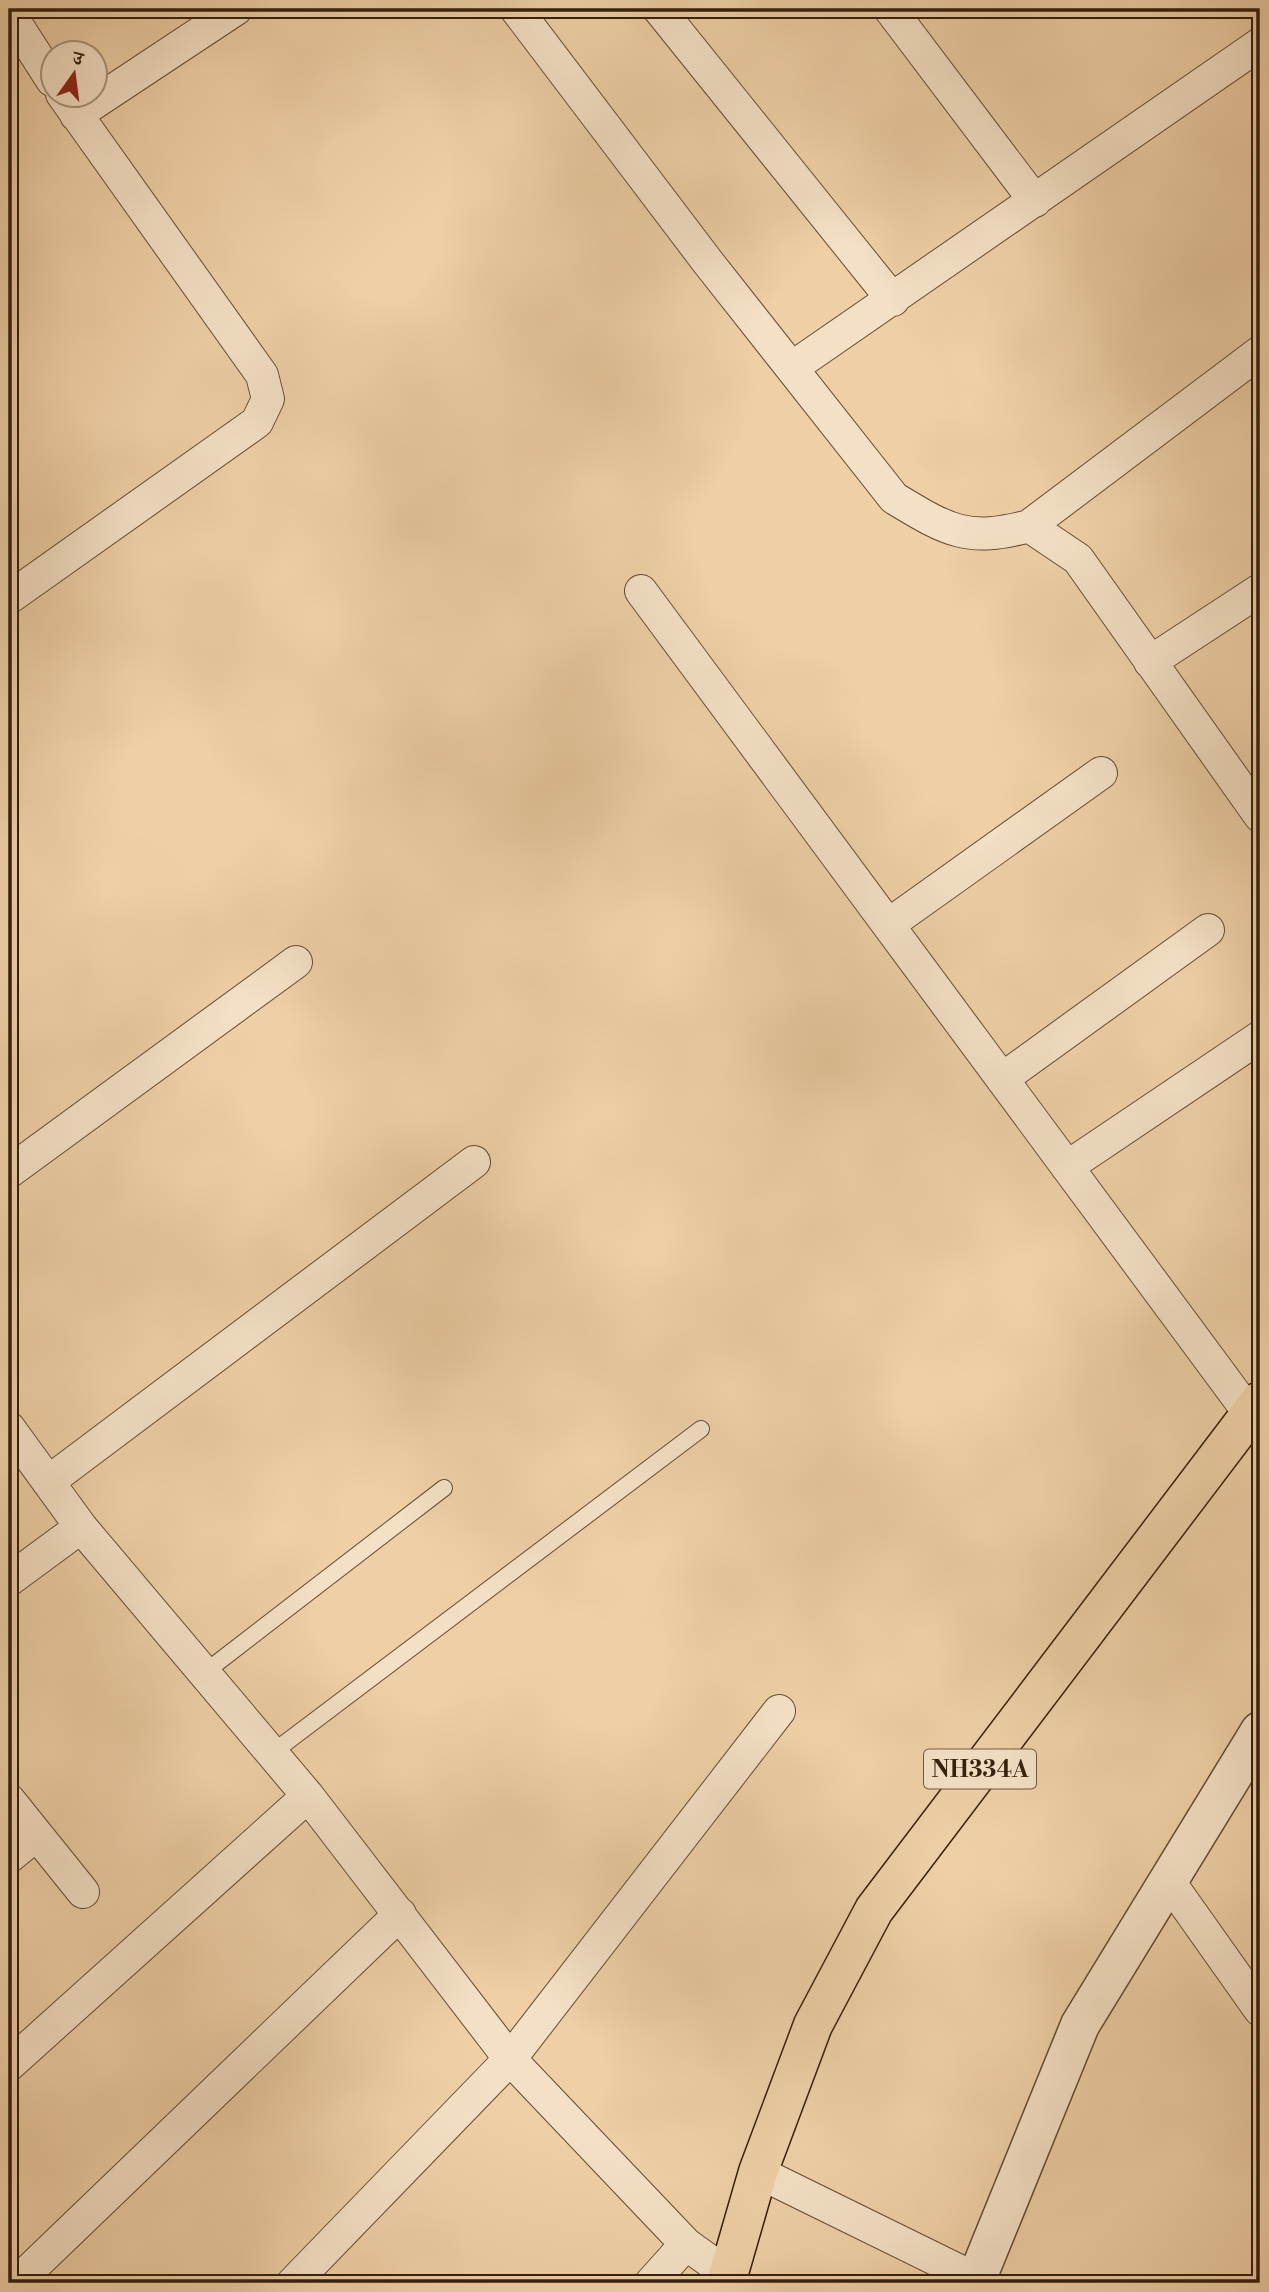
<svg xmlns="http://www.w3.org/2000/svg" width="1269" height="2292" font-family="'Libre Bodoni','Noto Serif Devanagari',serif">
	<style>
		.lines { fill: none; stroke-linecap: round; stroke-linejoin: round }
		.service-casing { stroke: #634b33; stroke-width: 18 }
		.minor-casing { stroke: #634b33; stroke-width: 34 }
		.tertiary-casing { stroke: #634b33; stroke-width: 41 }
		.trunk-casing { stroke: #351f0d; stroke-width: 41 }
		.service { stroke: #f4e0c5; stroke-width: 16 }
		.minor { stroke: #f4e0c5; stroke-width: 32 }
		.tertiary { stroke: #f4e0c5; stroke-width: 38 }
		.trunk { stroke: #eecfa6; stroke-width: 38 }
		.labels { text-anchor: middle; stroke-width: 7; stroke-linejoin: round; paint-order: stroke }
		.shield { fill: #f4e0c5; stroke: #6e5944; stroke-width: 2 }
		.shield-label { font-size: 23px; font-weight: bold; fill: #351f0d }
	</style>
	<rect width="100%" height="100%" fill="#eecfa6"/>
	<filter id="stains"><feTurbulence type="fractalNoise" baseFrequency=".00286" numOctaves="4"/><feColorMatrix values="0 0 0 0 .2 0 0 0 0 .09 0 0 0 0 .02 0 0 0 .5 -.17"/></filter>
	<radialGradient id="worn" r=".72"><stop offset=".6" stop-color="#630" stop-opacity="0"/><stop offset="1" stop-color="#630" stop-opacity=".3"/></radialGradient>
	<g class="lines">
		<defs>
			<path id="service" d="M204 1673 444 1488
				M272 1753 701 1429"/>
			<path id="minor" d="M516 9 707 261 894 498C947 530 967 543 1029 526L1078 559 1260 816
				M659 9 893 300
				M890 9 1035 201
				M9 13 52 80
				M76 115 236 9
				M793 367 1260 44
				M1029 526 1260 352
				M641 591 1250 1414
				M9 598 257 422 268 399 262 375 62 94
				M1150 662 1260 590
				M888 925 1101 773
				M1002 1079 1208 930
				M1067 1167 1260 1037
				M9 1172 296 962
				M9 1428 81 1527 308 1796 510 2059 686 2244 729 2275
				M48 1482 474 1162
				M9 1580 81 1527
				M9 1800 83 1892
				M9 1857 36 1835
				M1168 1880 1260 2010
				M9 2065 308 1796
				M758 2172 976 2279
				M16 2283 400 1914
				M293 2283 510 2059 779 1711
				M651 2283 686 2244"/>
			<path id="tertiary" d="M975 2283 1080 2025 1260 1731"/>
			<path id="trunk" d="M726 2283 758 2172 813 2025 874 1910 1260 1401"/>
		</defs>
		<use href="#service" class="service-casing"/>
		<use href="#minor" class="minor-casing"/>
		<use href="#tertiary" class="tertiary-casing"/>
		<use href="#trunk" class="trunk-casing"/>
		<use href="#service" class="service"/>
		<use href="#minor" class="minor"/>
		<use href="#tertiary" class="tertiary"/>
		<use href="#trunk" class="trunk"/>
	</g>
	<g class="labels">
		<rect class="shield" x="924" y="1749.5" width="112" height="39" rx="5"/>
		<g class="shield-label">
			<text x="980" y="1777">NH334A</text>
		</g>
	</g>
	<rect width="1269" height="2292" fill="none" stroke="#eecfa6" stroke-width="35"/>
	<rect x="10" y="10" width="1248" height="2271" fill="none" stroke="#351f0d" stroke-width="3.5"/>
	<rect x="18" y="18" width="1234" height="2257" fill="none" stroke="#351f0d" stroke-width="2"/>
	<g transform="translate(74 74) rotate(14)"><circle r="33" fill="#f4e0c5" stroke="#a8937b" stroke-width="2"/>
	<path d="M0-5L12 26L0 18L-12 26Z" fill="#8f2418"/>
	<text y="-10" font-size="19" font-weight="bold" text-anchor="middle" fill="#351f0d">उ</text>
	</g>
	<rect width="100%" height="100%" filter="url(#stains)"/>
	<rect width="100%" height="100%" fill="url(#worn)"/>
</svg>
